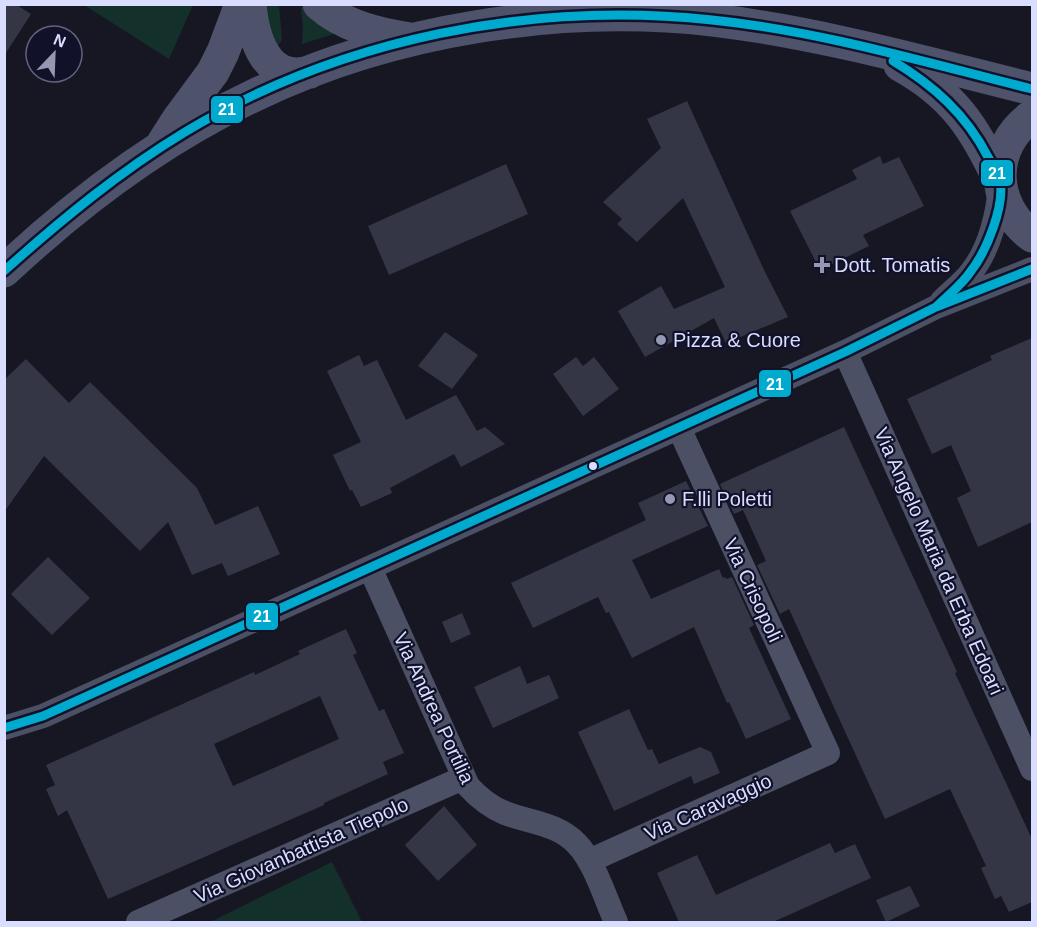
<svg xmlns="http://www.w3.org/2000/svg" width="1037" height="927" font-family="Helvetica,sans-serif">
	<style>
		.green { fill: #14302b }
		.building { fill: #343646; fill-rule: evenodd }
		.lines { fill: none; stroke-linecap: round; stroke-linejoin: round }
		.minor { stroke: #4c5065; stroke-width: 24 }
		.secondary { stroke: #4e536b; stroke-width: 33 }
		.bus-1-casing { stroke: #11122a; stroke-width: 14 }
		.bus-1 { stroke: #00a9ce; stroke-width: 9 }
		.poi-dot { fill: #9598b2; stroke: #11122a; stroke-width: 2 }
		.bus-dot { fill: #d9ddff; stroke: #11122a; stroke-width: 2 }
		.labels { text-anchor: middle; stroke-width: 4.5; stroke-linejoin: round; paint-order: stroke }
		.poi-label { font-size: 20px; fill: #d9ddff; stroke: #11122a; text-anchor: start }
		.street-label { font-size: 20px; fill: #d9ddff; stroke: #11122a }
		.line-badge { stroke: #11122a; stroke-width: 2 }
		.badge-label { font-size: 16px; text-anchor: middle; font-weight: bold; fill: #fff }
	</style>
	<rect width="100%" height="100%" fill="#171724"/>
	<path class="green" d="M84 5H193L169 59Z
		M259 5H279L282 40 276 48Z
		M303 7 334 34 302 44 303 27 301 8Z
		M332 862 362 922H210Z"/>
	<path class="building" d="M4 4H15L31 14 4 56Z
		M687 101 764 270 788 317 726 343 714 318 645 357 618 311 661 286 674 309 725 287 683 198 637 242 617 224 622 219 603 202 661 148 647 119Z
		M880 156 883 164 899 157 924 206 863 235 869 246 820 270 790 211 857 179 852 170Z
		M506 164 528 214 389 275 368 226Z
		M445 332 478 355 452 389 418 366Z
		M1032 338V522L978 547 957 498 971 491 951 445 932 454 907 399 992 360 990 356Z
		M359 355 364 366 377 360 406 420 456 395 477 431 485 427 505 444 461 467 454 454 390 488 392 493 361 507 352 490 350 491 333 455 361 442 327 371Z
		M576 357 583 366 594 357 619 389 583 416 553 374Z
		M26 359 69 403 90 382 197 488 215 525 258 506 280 554 228 576 222 563 192 575 168 522 140 551 44 456 4 512V380Z
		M844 427 957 672 955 673 1032 839V902L1009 912 1001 896 995 899 981 868 986 866 950 789 885 819 789 609 780 614 757 565 766 561 743 510 734 514 720 484Z
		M686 481 708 526 632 560 651 599 719 569 723 578 725 577 726 579 732 577 754 625 749 628 791 719 746 739 729 702 727 703 694 627 632 658 609 612 606 613 598 597 533 628 511 583 646 520 638 503Z
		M48 557 90 598 52 635 11 594Z
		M462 613 471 634 451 643 442 622Z
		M346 629 357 653 353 655 379 711 384 709 404 753 383 762 388 774 324 803V805L108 899 67 810 58 816 46 789 55 785 46 765 254 672 255 675 300 654 298 651ZM320 696 339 739 233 786 214 744Z
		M520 666 527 684 549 675 559 698 493 728 474 687Z
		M629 709 648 750 652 749 659 764 700 747 711 752 720 773 694 784 691 776 614 811 578 732Z
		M444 806 477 845 438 881 405 845Z
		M830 843 835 853 855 844 871 878 773 922H679L657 873 697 855 716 895Z
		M910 886 920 906 886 922 876 900Z"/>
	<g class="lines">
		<path class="minor" d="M942 301C952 291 964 282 972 271 990 248 998 213 1000 186
			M845 352 1032 769
			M370 568 468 786C479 798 490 807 505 813 530 823 557 823 577 844 595 863 605 898 616 922
			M4 728 43 716 845 352 936 307 1032 269
			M589 861 828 753 679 428
			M138 922 463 778"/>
		<path class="secondary" d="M250 4C253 38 266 84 310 72
			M319 4C344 26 377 34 410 39
			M900 65C953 94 975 128 1000 182
			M1032 116C989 147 990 204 1032 236
			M163 143 179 118 213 72 223 52 241 4
			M4 271C78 202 161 139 253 96 392 29 560 3 713 20 821 33 927 63 1032 89"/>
		<defs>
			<path id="bus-1" d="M893 61C933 85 966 114 988 157 992 164 998 173 1000 181 1005 206 986 252 971 271 962 285 948 295 936 307
				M4 271C61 220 119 172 185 132 341 38 531 1 712 20 821 31 927 63 1032 89
				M4 728 43 716 845 352 936 307 1032 269"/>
		</defs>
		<use href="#bus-1" class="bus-1-casing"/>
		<use href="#bus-1" class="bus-1"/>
	</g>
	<g class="poi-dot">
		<path d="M819 256h6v6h6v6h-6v6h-6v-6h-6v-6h6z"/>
		<circle cx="661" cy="340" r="6"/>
		<circle cx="670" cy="499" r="6"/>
	</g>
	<circle class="bus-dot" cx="593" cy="466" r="5"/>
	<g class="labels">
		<g class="poi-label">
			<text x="834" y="272">Dott. Tomatis</text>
			<text x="673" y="347">Pizza &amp; Cuore</text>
			<text x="682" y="506">F.lli Poletti</text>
		</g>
		<g class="street-label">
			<text transform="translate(939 561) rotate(66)" y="7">Via Angelo Maria da Erba Edoari</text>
			<text transform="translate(753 590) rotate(65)" y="7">Via Crisopoli</text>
			<text transform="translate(434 708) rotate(65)" y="7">Via Andrea Portilia</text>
			<text transform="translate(708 807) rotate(-24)" y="7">Via Caravaggio</text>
			<text transform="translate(301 850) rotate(-24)" y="7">Via Giovanbattista Tiepolo</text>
		</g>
	</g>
	<g class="line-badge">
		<rect x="210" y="95" width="34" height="29" rx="6" fill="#00a9ce"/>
		<rect x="980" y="159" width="34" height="28" rx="6" fill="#00a9ce"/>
		<rect x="758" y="369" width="34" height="29" rx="6" fill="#00a9ce"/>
		<rect x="245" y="602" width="34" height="29" rx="6" fill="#00a9ce"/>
	</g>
	<g class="badge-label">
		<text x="227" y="115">21</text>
		<text x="997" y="179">21</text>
		<text x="775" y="390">21</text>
		<text x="262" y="622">21</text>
	</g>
	<rect width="1037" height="927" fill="none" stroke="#d9ddff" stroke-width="12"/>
	<g transform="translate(54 54) rotate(23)"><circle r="28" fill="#11122a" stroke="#61637f" stroke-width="1.5"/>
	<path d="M0-4.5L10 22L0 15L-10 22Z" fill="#9598b2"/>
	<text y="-9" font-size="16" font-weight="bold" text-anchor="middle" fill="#d9ddff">N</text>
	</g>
</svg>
